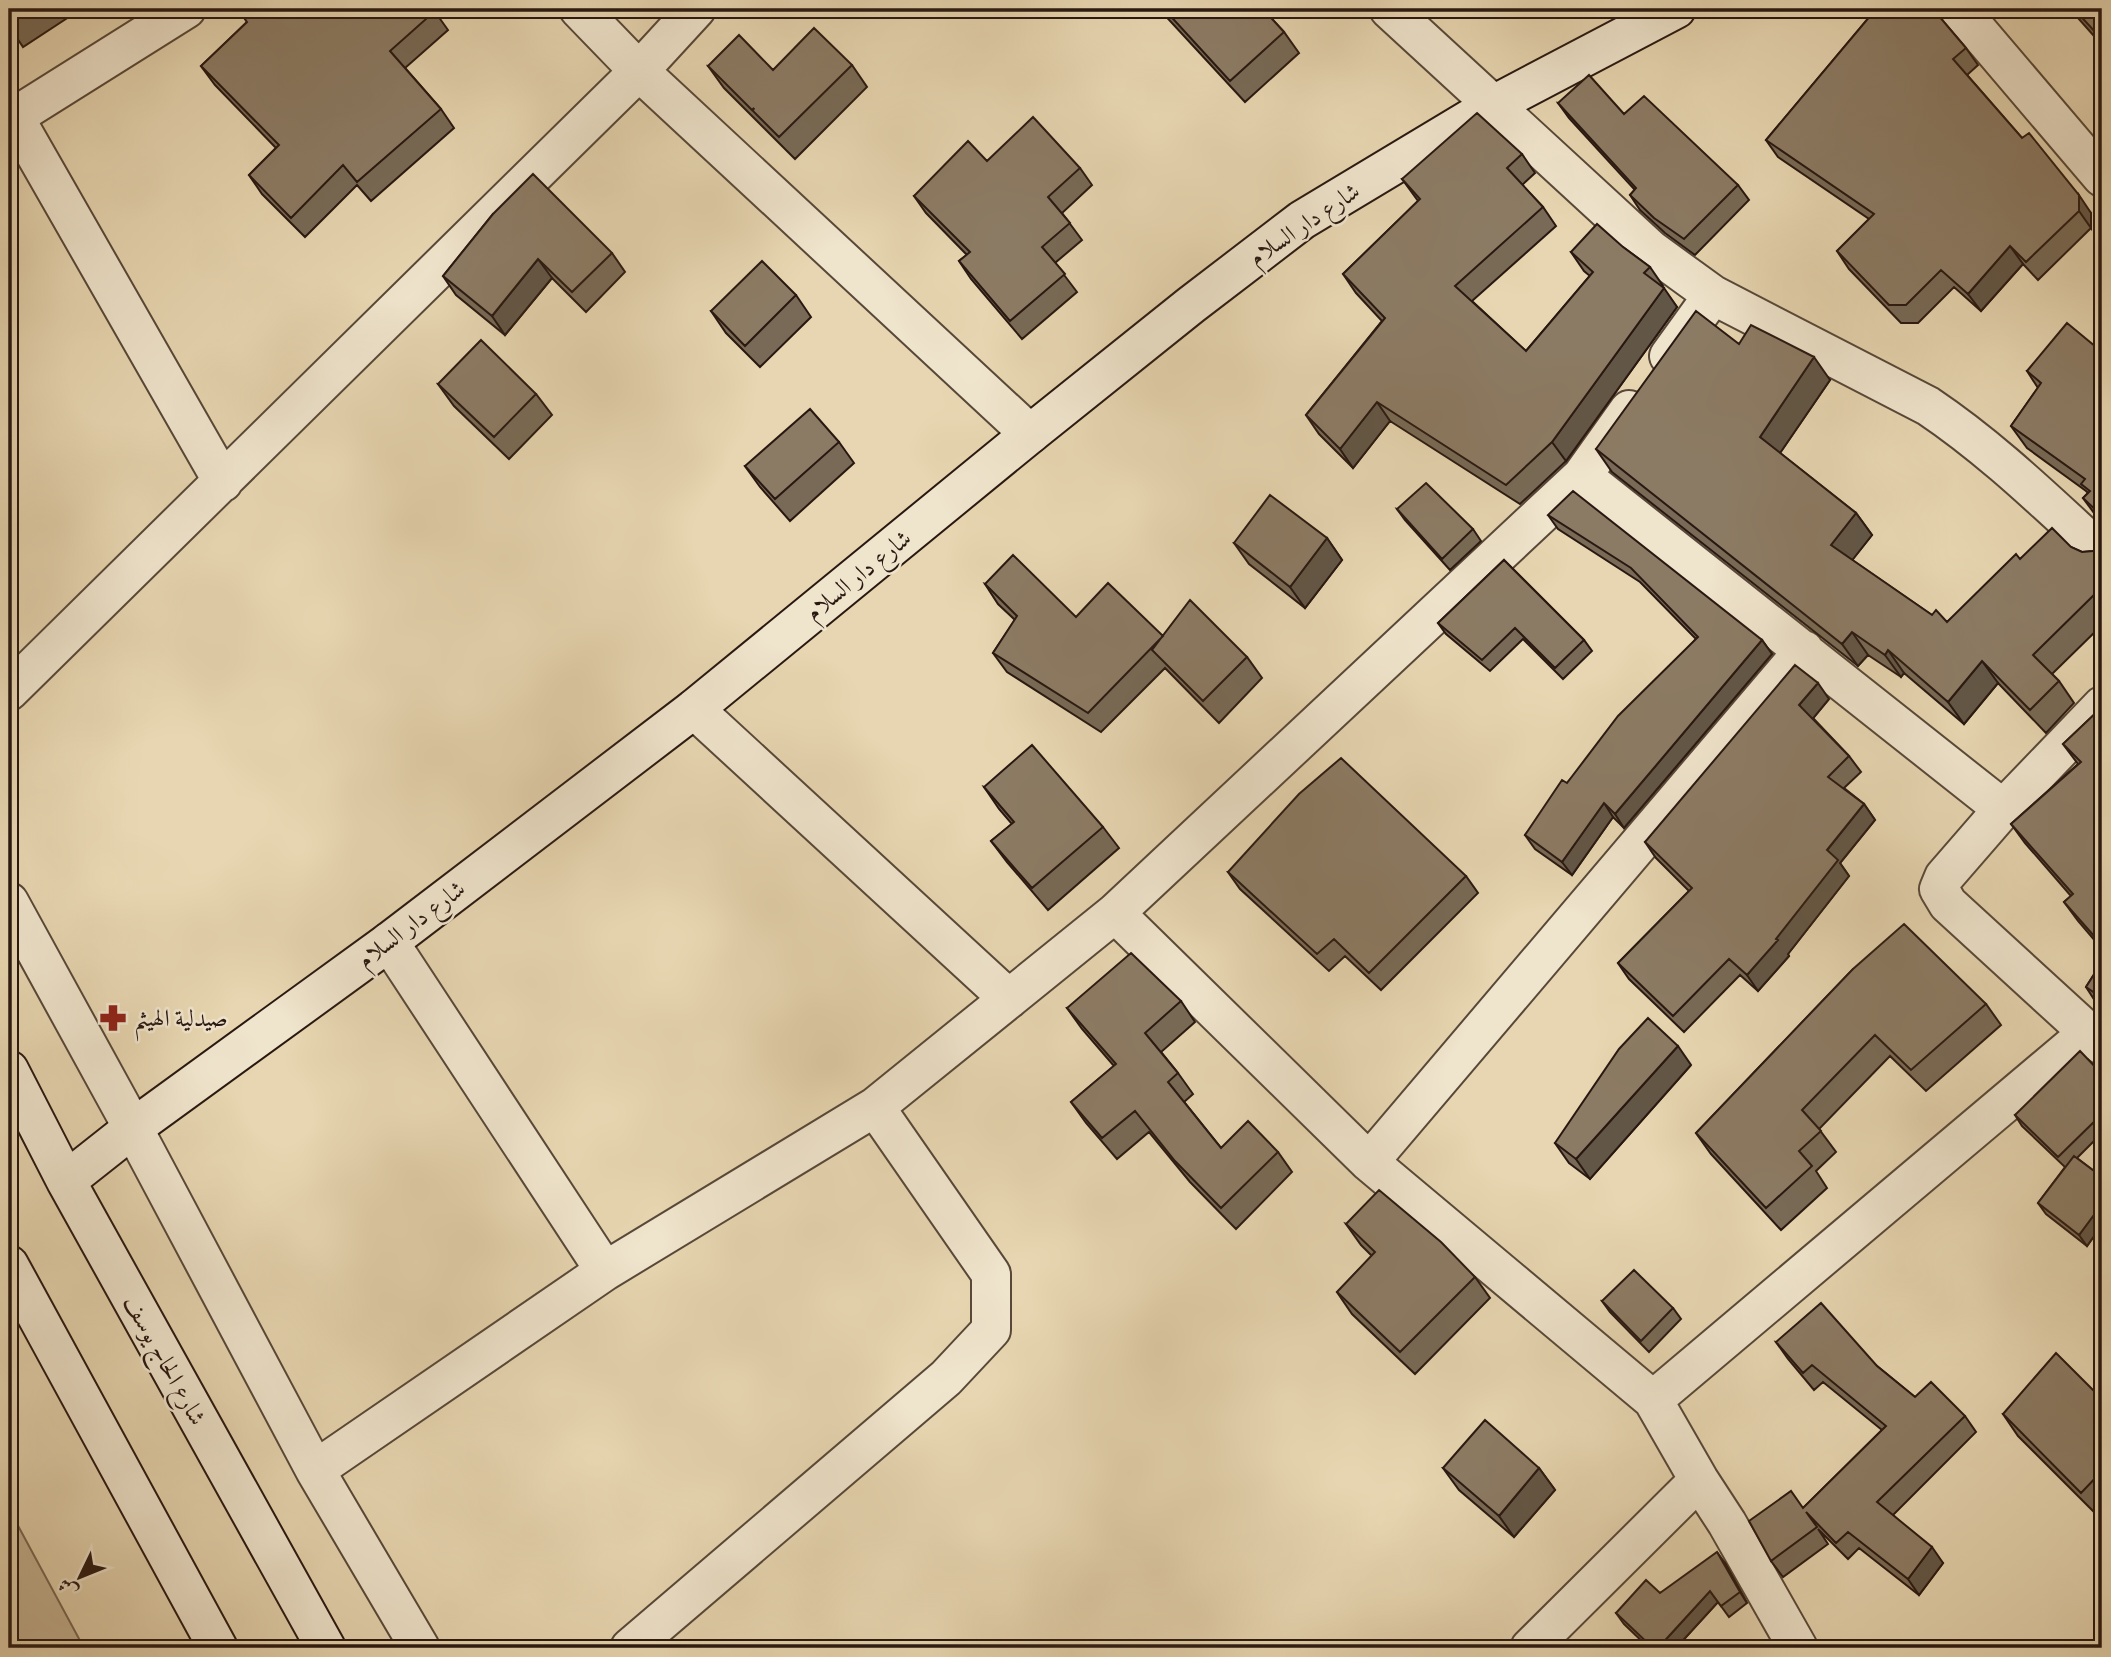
<svg xmlns="http://www.w3.org/2000/svg" width="2111" height="1657" font-family="'IM FELL DW Pica',Amiri,serif">
	<style>
		.green { fill: #c7b696; stroke: #786754; stroke-width: 2 }
		.lines { fill: none; stroke-linecap: round; stroke-linejoin: round }
		.street-casing { stroke: #584839; stroke-width: 42 }
		.secondary-casing { stroke: #291811; stroke-width: 42 }
		.street { stroke: #efe4cc; stroke-width: 38 }
		.secondary { stroke: #efe4cc; stroke-width: 38 }
		.wall { fill: #786a56; stroke: #291811; stroke-width: 2 }
		.shaded-wall { fill: #625646; stroke: #291811; stroke-width: 2 }
		.building { fill: #8c7b64; stroke: #291811; stroke-width: 2 }
		.labels { text-anchor: middle; stroke-width: 5; stroke-linejoin: round; paint-order: stroke }
		.street-label { font-size: 24px; fill: #291811; stroke: #efe4cc }
		.poi-label { font-size: 24px; fill: #291811; stroke: #efe4cc; text-anchor: start }
	</style>
	<rect width="100%" height="100%" fill="#e7d6b1"/>
	<filter id="stains"><feTurbulence type="fractalNoise" baseFrequency=".00286" numOctaves="4"/><feColorMatrix values="0 0 0 0 .2 0 0 0 0 .09 0 0 0 0 .02 0 0 0 .5 -.17"/></filter>
	<radialGradient id="worn" r=".72"><stop offset=".6" stop-color="#630" stop-opacity="0"/><stop offset="1" stop-color="#630" stop-opacity=".3"/></radialGradient>
	<path class="green" d="M9 1509 84 1648H9Z"/>
	<g class="lines">
		<defs>
			<path id="street" d="M579 9 639 71 1030 434
				M1389 9 1651 250 1713 295 1928 406C1992 449 2046 502 2102 553
				M1959 9 2102 177
				M9 108 223 482
				M14 117 186 9
				M1669 356 1713 295
				M1582 476 2003 809
				M9 691 639 71 696 9
				M2102 706 2003 809 1944 877 1939 889 1948 904 2102 1045
				M694 709 1009 999
				M9 902 133 1128 315 1470 420 1648
				M1115 913 1369 1162 1653 1400 1699 1480 1727 1523 1798 1648
				M389 942 605 1271
				M1369 1162 1804 650
				M1653 1400 2088 1033
				M315 1470 605 1271 875 1107 1115 913 1582 476 1629 410
				M630 1648 946 1378 991 1330V1274L875 1107
				M1530 1648 1699 1480"/>
			<path id="secondary" d="M9 1070 66 1181 326 1648
				M66 1181 133 1128 389 942 694 709 1030 434 1191 305 1302 220 1495 104 1676 9
				M9 1265 218 1648"/>
		</defs>
		<use href="#street" class="street-casing"/>
		<use href="#secondary" class="secondary-casing"/>
		<use href="#street" class="street"/>
		<use href="#secondary" class="secondary"/>
	</g>
	<path class="wall" d="M9 9H81L23 47 9 26Z
		M433 9 448 30 405 68 441 109 454 128 371 201 357 185 305 237 262 194 249 175 276 148 215 85 201 66 247 22 243 16Z
		M1159 9H1263L1284 32 1299 53 1245 102Z
		M1876 9H1938L1937 12 1939 17 1966 48 1978 65 1967 75 2022 138 2091 213V228L2038 280 2023 264 1981 311 1954 287 1918 323H1901L1849 269 1837 251 1869 219 1778 157 1766 140Z
		M2070 9H2102V45Z
		M852 65 867 87 795 159 724 88 708 66 773 70Z
		M1558 103 1624 114 1738 185 1749 200 1695 255 1665 233 1640 210 1630 195 1635 190 1569 118Z
		M1522 154 1535 173 1522 185 1543 207 1556 226 1472 301 1526 351 1590 276 1584 271 1571 252 1623 247 1650 267 1663 286 1662 287 1677 307 1566 461 1520 504 1390 421 1353 468 1319 434 1306 415 1382 321 1356 293 1343 274 1418 201 1402 179Z
		M987 161 1080 168 1092 185 1062 213 1082 240 1055 263 1077 292 1022 339 971 279 959 261 967 255 926 213 914 196Z
		M493 214 612 253 625 272 586 312 552 278 505 335 456 295 443 276Z
		M796 295 811 317 760 367 726 333 711 311Z
		M1739 344 1830 380 1780 453 1856 513 1872 535 1852 560 1932 615 1947 622 2020 559 2071 547 2082 552 2093 551 2102 545V625L2052 674 2059 681 2074 703 2046 733 1998 683 1964 724 1904 673 1901 677 1868 655 1858 666 1612 472 1596 449Z
		M2102 352V524L2083 498 2088 493 2086 491 2027 448 2011 426 2038 388 2027 371Z
		M438 384 536 394 552 415 509 459 454 406Z
		M839 442 854 463 790 521 760 487 745 466Z
		M1397 509 1473 529 1481 541 1450 570 1405 520Z
		M1548 515 1762 640 1772 654 1624 828 1613 817 1572 875 1535 849 1525 835 1567 783 1696 639 1640 582 1558 529Z
		M1327 538 1342 560 1305 608 1249 564 1234 543Z
		M1504 560 1584 640 1592 651 1563 679 1523 639 1490 671 1446 634 1438 623Z
		M985 584 1076 617 1163 636 1247 657 1262 678 1219 723 1165 668 1101 732 1007 672 993 653 1015 620 998 604Z
		M1829 699 1813 718 1849 756 1861 772 1844 788 1864 804 1875 820 1840 863 1849 876 1788 954 1789 956 1758 991 1740 975 1684 1032 1629 979 1618 963 1689 891 1656 858 1645 842Z
		M2102 707V949L2078 921 2064 902 2071 896 2025 843 2011 824 2078 764 2063 744Z
		M984 787 1103 827 1119 848 1048 910 1007 862 991 841 1012 824 999 809Z
		M1228 872 1466 876 1478 893 1381 990 1345 956 1329 971 1240 889Z
		M2102 962V1009L2099 1007 2086 987Z
		M1853 969 1986 1004 2001 1025 1926 1091 1890 1056 1819 1129 1836 1152 1816 1171 1827 1188 1781 1230 1711 1154 1696 1133Z
		M1181 1001 1195 1022 1161 1052 1178 1073 1193 1094 1184 1102 1221 1148 1278 1152 1292 1172 1236 1229 1190 1182 1149 1132 1117 1159 1086 1123 1071 1102 1114 1066 1082 1029 1067 1008Z
		M1691 1065 1590 1179 1569 1163 1555 1143Z
		M2102 1074V1133L2077 1158 2102 1177V1225L2087 1246 2046 1214 2038 1203 2065 1167 2022 1126 2015 1115Z
		M1346 1224 1475 1277 1490 1298 1415 1374 1352 1314 1337 1292 1372 1256 1361 1245Z
		M1602 1301 1673 1308 1681 1319 1649 1352 1610 1312Z
		M1776 1342 1877 1366 1915 1397 1965 1416 1976 1432 1893 1515 1943 1563 1919 1595 1859 1548 1848 1559 1818 1529 1828 1544 1783 1577 1771 1561 1803 1508 1882 1430 1823 1382 1814 1390 1788 1359Z
		M2102 1399V1508L2096 1514 2018 1436 2003 1414Z
		M1443 1468H1539L1555 1490 1514 1537 1459 1490Z
		M1725 1563 1747 1603 1729 1617 1718 1602 1676 1648H1649L1624 1624 1616 1613Z"/>
	<path class="shaded-wall" d="M2079 195 2091 213V228L2079 211Z
		M2010 246 2023 264 1981 311 1968 294Z
		M538 259 552 278 505 335 492 316Z
		M1664 288 1677 307 1566 461 1552 442Z
		M1814 357 1830 380 1776 459 1760 437Z
		M1377 402 1390 421 1353 468 1340 449Z
		M1856 513 1872 535 1846 568 1831 545Z
		M1327 538 1342 560 1305 608 1290 587Z
		M1852 632 1868 655 1858 666 1842 644Z
		M1762 640 1772 654 1624 828 1615 814Z
		M1888 650 1904 673 1901 677 1885 655Z
		M1982 661 1998 683 1964 724 1948 702Z
		M1818 683 1829 699 1811 721 1799 705Z
		M1604 803 1613 817 1572 875 1562 862Z
		M1864 804 1875 820 1840 863 1849 876 1788 954 1789 956 1758 991 1747 975 1776 939 1827 850Z
		M1678 1046 1691 1065 1590 1179 1576 1159Z
		M2102 1204V1225L2087 1246 2079 1235Z
		M1539 1468 1555 1490 1514 1537 1499 1516Z
		M1932 1547 1943 1563 1919 1595 1908 1579Z
		M1717 1552 1725 1563 1747 1603 1740 1592Z
		M1710 1591 1718 1602 1676 1648H1658Z"/>
	<path class="building" d="M252 9H433L435 11 390 51 441 109 357 182 343 165 291 218 249 175 279 145 201 66 247 22 243 16Z
		M1164 9H1263L1284 32 1230 81Z
		M1876 9H1933L1966 48 1953 59 2022 138 2029 133 2079 195V211L2026 262 2010 246 1968 294 1941 270 1906 305H1889L1837 251 1874 214 1766 140Z
		M2074 9H2102V29L2097 34Z
		M814 28 852 65 779 137 753 111 754 108 752 110 708 66 739 35 773 70Z
		M1589 75 1624 114 1644 96 1738 185 1684 239 1654 218 1630 195 1636 188 1558 103Z
		M1477 113 1522 154 1507 168 1543 207 1455 286 1526 351 1593 272 1571 252 1597 224 1623 247 1650 267 1644 273 1664 288 1552 442 1506 485 1377 402 1340 449 1306 415 1385 318 1343 274 1420 199 1402 179Z
		M1033 117 1080 168 1048 197 1070 223 1042 247 1065 274 1010 321 959 261 970 252 914 196 968 141 987 161Z
		M533 174 612 253 572 292 538 259 492 316 443 276 493 214Z
		M762 261 796 295 745 346 711 311Z
		M1696 311 1739 344 1751 325 1814 357 1760 437 1856 513 1831 545 1932 615 1936 610 1947 622 2016 554 2020 559 2052 528 2071 547 2082 552 2093 551 2102 545V587L2033 655 2059 681 2030 710 1982 661 1948 702 1888 650 1885 655 1852 632 1842 644 1596 449Z
		M2067 323 2102 352V516L2083 498 2090 491 2081 484 2085 479 2011 426 2041 383 2027 371Z
		M481 340 536 394 494 437 438 384Z
		M810 409 839 442 775 499 745 466Z
		M1426 483 1473 529 1442 559 1397 509Z
		M1573 491 1762 640 1615 814 1604 803 1562 862 1525 835 1562 780 1567 783 1618 716 1698 637 1631 568 1548 515Z
		M1270 495 1327 538 1290 587 1234 543Z
		M1013 555 1076 617 1108 583 1163 636 1088 713 993 653 1017 616 985 584Z
		M1504 560 1584 640 1555 668 1515 628 1482 660 1438 623Z
		M1190 600 1247 657 1203 701 1152 650Z
		M1795 665 1818 683 1799 705 1849 756 1828 777 1864 804 1827 850 1838 860 1776 939 1778 940 1747 975 1729 959 1673 1016 1618 963 1692 888 1645 842Z
		M2102 707V810L2099 813 2102 817V945L2064 902 2073 894 2011 824 2081 762 2063 744Z
		M1032 745 1103 827 1032 888 991 841 1014 822 984 787Z
		M1341 758 1466 876 1369 973 1334 939 1317 954 1228 872 1299 794Z
		M1904 924 1986 1004 1911 1070 1875 1035 1802 1110 1821 1131 1799 1151 1812 1166 1766 1208 1696 1133 1853 969Z
		M1131 953 1181 1001 1145 1033 1178 1073 1168 1082 1221 1148 1248 1121 1278 1152 1221 1208 1175 1161 1135 1111 1102 1138 1071 1102 1116 1064 1067 1008Z
		M2102 962V998L2086 987Z
		M1648 1018 1678 1046 1576 1159 1555 1143 1619 1049Z
		M2080 1051 2102 1074V1114L2058 1157 2015 1115Z
		M2074 1156 2102 1177V1204L2079 1235 2038 1203Z
		M1379 1190 1441 1242 1475 1277 1400 1352 1337 1292 1375 1252 1346 1224Z
		M1634 1270 1673 1308 1641 1341 1602 1301Z
		M1821 1303 1877 1366 1915 1397 1931 1382 1965 1416 1877 1502 1932 1547 1908 1579 1848 1532 1836 1543 1806 1512 1817 1527 1771 1561 1749 1521 1791 1491 1803 1508 1886 1426 1812 1365 1803 1373 1776 1342Z
		M2056 1353 2102 1399V1471L2081 1493 2003 1414Z
		M1485 1420 1539 1468 1499 1516 1443 1468Z
		M1717 1552 1740 1592 1721 1606 1710 1591 1658 1648H1653L1616 1613 1646 1580 1660 1593Z"/>
	<defs>
		<symbol id="pharmacy-bare" viewBox="-9 -9 18 18"><path d="M-2-6h4v4h4v4h-4v4h-4v-4h-4v-4h4Z" fill="#8f2418" stroke="#efe4cc" stroke-width="2.5" paint-order="stroke"/></symbol>
	</defs>
	<g fill-rule="evenodd">
		<use href="#pharmacy-bare" x="94" y="999" width="38" height="38"/>
	</g>
	<g class="labels">
		<g class="street-label">
			<text transform="translate(1304 224) rotate(-34)" y="8">شارع دار السلام</text>
			<text transform="translate(858 575) rotate(-39)" y="8">شارع دار السلام</text>
			<text transform="translate(411 924) rotate(-37)" y="8">شارع دار السلام</text>
			<text transform="translate(165 1360) rotate(61)" y="8">شارع الحاج يوسف</text>
		</g>
		<g class="poi-label">
			<text x="134" y="1026">صيدلية الهيثم</text>
		</g>
	</g>
	<rect width="2111" height="1657" fill="none" stroke="#e7d6b1" stroke-width="35"/>
	<rect x="10" y="10" width="2090" height="1636" fill="none" stroke="#291811" stroke-width="3.5"/>
	<rect x="18" y="18" width="2076" height="1622" fill="none" stroke="#291811" stroke-width="2"/>
	<g transform="translate(80 1577) rotate(227)" stroke="#efe4cc" stroke-width="5" paint-order="stroke">
	<path d="M0-5L12 26L0 18L-12 26Z" fill="#291811"/>
	<text y="-10" font-size="19" font-weight="bold" text-anchor="middle" fill="#291811">ش</text>
	</g>
	<rect width="100%" height="100%" filter="url(#stains)"/>
	<rect width="100%" height="100%" fill="url(#worn)"/>
</svg>
